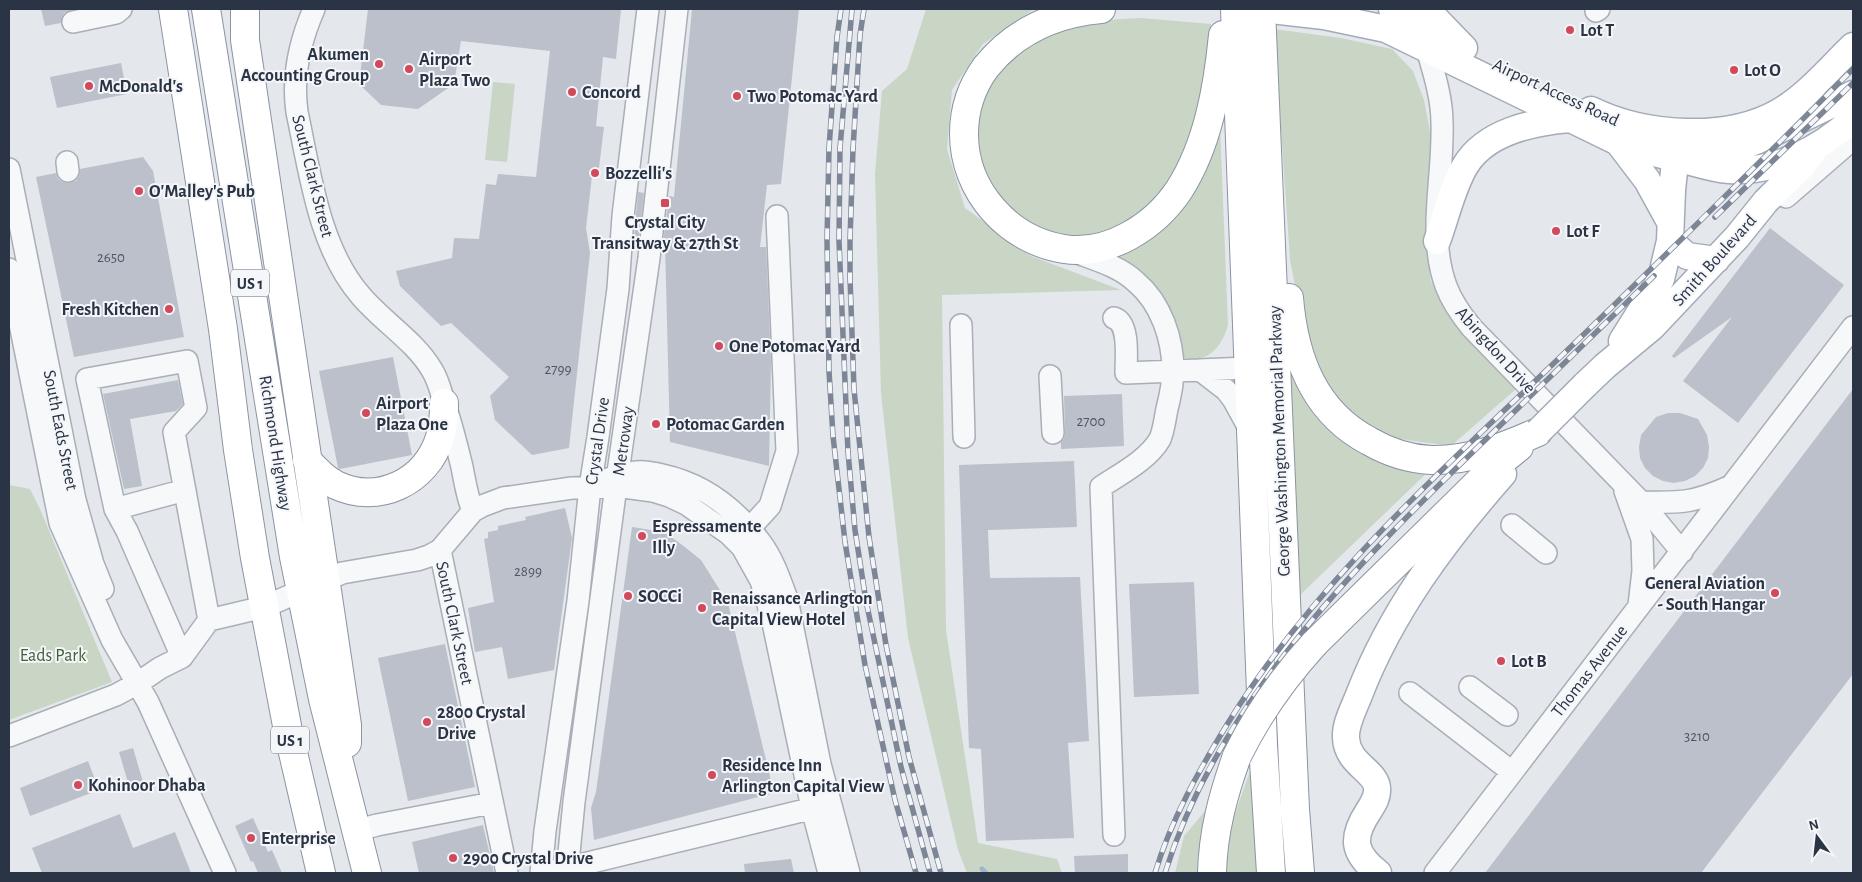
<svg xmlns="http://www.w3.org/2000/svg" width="1862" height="882" font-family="'Alegreya Sans',sans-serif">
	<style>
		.green { fill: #c9d6c5 }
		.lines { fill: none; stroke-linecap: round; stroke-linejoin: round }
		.stream { stroke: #9fb4cc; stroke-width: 5 }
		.building { fill: #bbc0ca }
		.minor-casing { stroke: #a9aeb7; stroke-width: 24 }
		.major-casing { stroke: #a3abb8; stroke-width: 29 }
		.highway-casing { stroke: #8b94a3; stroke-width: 30 }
		.minor { stroke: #f7f8fa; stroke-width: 21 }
		.major { stroke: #fff; stroke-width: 26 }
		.highway { stroke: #fff; stroke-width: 28 }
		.rail-casing { stroke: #7d8696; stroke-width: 5.5 }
		.rail { stroke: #f4f6f9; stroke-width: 4; stroke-dasharray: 11; stroke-linecap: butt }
		.major-bridge-casing { stroke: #a3abb8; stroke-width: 29; stroke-linecap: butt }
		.highway-bridge-casing { stroke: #8b94a3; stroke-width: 30; stroke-linecap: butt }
		.major-bridge { stroke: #fff; stroke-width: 26 }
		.highway-bridge { stroke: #fff; stroke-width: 28 }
		.poi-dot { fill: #d1495b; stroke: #f4f6f9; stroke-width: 2 }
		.labels { text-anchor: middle; stroke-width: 4; stroke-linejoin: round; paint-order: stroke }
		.number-label { font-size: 15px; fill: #4f5766 }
		.shield { fill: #f4f6f9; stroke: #676e7b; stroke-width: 1 }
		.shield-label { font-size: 16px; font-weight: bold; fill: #2b3445 }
		.poi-label { font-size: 18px; font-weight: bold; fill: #2b3445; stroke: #f4f6f9; text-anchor: start }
		.street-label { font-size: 18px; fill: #2b3445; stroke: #f4f6f9 }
		.park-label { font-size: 18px; fill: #3f6138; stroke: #f4f6f9 }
	</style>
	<rect width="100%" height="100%" fill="#e4e7ec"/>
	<path class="green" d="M926 9H1034L983 44 952 90 947 149 965 208 1031 256 1121 290 942 295 946 630 978 843 1057 859 1062 873H967L958 850 908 638 881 393 875 174 882 91 907 69Z
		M1141 18 1211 24 1204 98 1184 160 1155 209 1092 240 1041 233 997 203 973 157 977 106 999 65 1034 36 1085 21Z
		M1274 29 1341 38 1392 49 1413 71 1424 100 1432 142 1427 253 1431 282 1457 323 1516 389 1451 446 1385 437 1344 409 1307 352 1290 259Z
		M493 82 515 84 507 162 485 160Z
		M1220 126 1228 325C1222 347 1207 365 1182 357L1174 340 1104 256Z
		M1286 315 1302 381 1432 468 1299 596Z
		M9 485 30 489 40 509 112 682 9 720Z
		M1255 757 1264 873H1226L1227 836Z
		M1205 811 1199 873H1175L1184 836Z"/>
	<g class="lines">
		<path class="stream" d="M982 869 986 873"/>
	</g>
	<path class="building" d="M41 9H75L64 13 61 23 45 26Z
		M368 9H621L616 59 603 57 596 126 604 127 598 176H592L586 228 590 253 569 448 532 455 495 420 490 396 509 377 451 323 441 326 400 286 396 271 452 258 454 238 479 239 486 184 496 185 498 174 536 177 550 51 461 41 454 84 418 109 381 105 359 84Z
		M692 9H799L781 184 767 185 760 247H766L771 360 769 466 670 442 665 242H663L669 196 674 197Z
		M121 63 127 94 57 108 50 77Z
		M143 157 153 171 184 337 74 357 36 177 56 173 58 179 63 182 70 183 76 181 79 176 80 169Z
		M638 192 644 193 639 238H634Z
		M1770 228 1844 285 1738 423 1683 381 1732 317 1674 358 1672 356Z
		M393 357 412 455 340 469 338 468 319 371Z
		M178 380 183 404 176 411 130 419 142 486 124 489 103 394Z
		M1853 389V674L1701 873H1485Z
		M1122 394 1124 446 1061 449V442L1064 438 1065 432 1064 396Z
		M1668 413H1680L1698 419 1707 435 1709 447 1708 458 1703 468 1695 476 1685 481 1674 483 1663 481 1653 476 1645 468 1640 458 1639 447 1641 435 1656 417Z
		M1074 461 1077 527 988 530 990 578 1080 577 1089 741 1068 743 1074 838 986 841 981 749 969 748 959 465Z
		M565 508 572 538 554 670 508 679 502 647 475 652 468 608 494 602 484 539 488 538V532L498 530V526L526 520 525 517Z
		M632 527 664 532 681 544 701 560 728 603 774 793 594 840 591 808 596 792Z
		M1194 582 1199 694 1134 697 1129 584Z
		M445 644 475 787 408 801 378 658Z
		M133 748 143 782 129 786 119 752Z
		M88 761 99 790 30 816 20 788Z
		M120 814 133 848 175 832 191 873H42L32 848Z
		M253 818 268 852 272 850 282 873H258L253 861 251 862 235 826Z
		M483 825 494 873H419L412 842Z
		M1128 854V873H1075L1074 856Z
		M791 859 794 873H745L744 864Z"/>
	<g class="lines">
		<defs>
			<path id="minor" d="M314 9C300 41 292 77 297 112 310 173 319 248 361 296 383 322 415 341 432 370 439 381 441 393 445 405 452 426 457 446 462 467 465 482 467 497 473 511
				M1596 11 1599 9
				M73 22 116 13 121 9
				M1427 49C1434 73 1442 98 1442 123 1444 177 1427 234 1446 286 1452 302 1462 316 1472 328L1641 502 1682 552
				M67 162 68 171
				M9 169 75 500 93 564 103 589
				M1786 197 1853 139
				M1075 252C1096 260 1119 266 1136 282 1161 303 1173 339 1173 371 1173 384 1170 397 1167 409 1165 418 1164 430 1160 439 1148 460 1120 474 1101 487L1114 835
				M9 269 60 523 112 640 148 702 225 873
				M1114 318C1130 323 1126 359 1126 373L1248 368 1263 372
				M961 325 964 437
				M1200 370 1226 390 1233 399 1250 430
				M1050 376 1053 433
				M606 480C615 476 625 473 636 472 644 471 654 473 662 475 704 484 736 509 761 543 773 559 780 580 787 599L820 764 849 873
				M1625 491 1642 539 1643 571 1639 605
				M1641 502C1681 503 1694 503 1731 486
				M115 509 185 490
				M1512 525 1546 553
				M739 537 749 529 770 506 787 451 777 216
				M440 550 507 873
				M182 657 127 531 115 509 87 379 187 361 196 408 174 432 209 620
				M1470 687 1507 715
				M1410 693 1512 772
				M9 736 116 695 138 683 160 668 182 657 209 620 264 607 342 573 417 560 429 556 440 550 473 511 482 506 503 498 572 488 616 486 653 491 669 496 686 504 729 534 742 547 761 581 772 618 812 808 829 873
				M355 831 377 825 492 803
				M555 871 826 805
				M541 873 545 831 578 601 590 487 598 437 618 289 623 216 648 9
				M567 873 574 802 616 486 649 258 677 9
				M1435 873 1853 327"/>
			<path id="major" d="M1263 9 1324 16 1386 29 1618 142C1640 150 1661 155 1684 160 1699 164 1714 169 1729 170 1775 173 1820 149 1853 119
				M1392 9 1439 36
				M1431 14 1464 48
				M1591 110C1644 136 1726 142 1779 112 1807 96 1830 68 1853 46
				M1618 142 1647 180 1669 220
				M1691 158 1733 150 1756 141 1853 94
				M1437 241C1446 217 1452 188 1465 166 1486 131 1533 122 1570 119
				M1670 241 1687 256 1716 260
				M1622 341 1661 279 1670 241 1672 190 1677 143
				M1585 385 1605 366 1652 327 1737 237 1766 201 1801 167 1812 153
				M1378 873C1353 853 1351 838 1368 812 1373 804 1378 797 1377 788 1376 771 1347 764 1346 738 1345 724 1354 708 1359 695 1391 612 1444 541 1503 474"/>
			<path id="highway" d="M173 9 223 329 238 450 255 558 288 731 321 873
				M206 9 294 557 323 699 367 873
				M245 9V40L347 725V743
				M1101 9C1056 13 1015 31 986 67 972 86 964 110 964 134 964 191 1008 240 1064 249 1109 256 1155 226 1179 190 1208 145 1218 87 1223 35
				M1235 9 1263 745 1271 873
				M1261 9 1291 718 1295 809 1300 873
				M1289 298C1294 358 1314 412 1369 441 1388 452 1410 459 1431 460 1469 461 1504 447 1538 432
				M307 460C315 469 324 479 336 485 378 505 427 482 440 437 444 426 444 414 444 403
				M1315 643 1492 469 1519 447
				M1212 873C1213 832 1223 795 1237 756"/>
		</defs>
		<use href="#minor" class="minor-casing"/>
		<use href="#major" class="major-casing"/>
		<use href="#highway" class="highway-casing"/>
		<use href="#minor" class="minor"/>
		<use href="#major" class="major"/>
		<use href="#highway" class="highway"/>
		<defs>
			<path id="rail" d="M841 9 837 37 829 148 827 240 829 371 833 436 845 542 865 665 895 800 916 873
				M852 9 840 148 839 241 848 452 855 530 866 601 901 767 930 873
				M864 9 860 35 853 149 850 240V278L854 389 869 537 886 645 909 757 941 873
				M1715 217 1853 83
				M1155 873C1171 820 1199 770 1228 723 1313 585 1436 476 1553 364 1654 267 1754 168 1853 69
				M1165 873C1218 703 1355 566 1480 445 1538 389 1596 332 1654 276"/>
		</defs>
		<use href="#rail" class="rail-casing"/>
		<use href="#rail" class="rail"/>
		<defs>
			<path id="major-bridge" d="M1538 432 1585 385"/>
			<path id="highway-bridge" d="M1237 756C1258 713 1282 679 1315 643"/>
		</defs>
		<use href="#major-bridge" class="major-bridge-casing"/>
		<use href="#highway-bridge" class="highway-bridge-casing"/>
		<use href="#major-bridge" class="major-bridge"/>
		<use href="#highway-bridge" class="highway-bridge"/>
	</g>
	<g class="poi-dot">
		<circle cx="1570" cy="30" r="5"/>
		<circle cx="379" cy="64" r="5"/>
		<circle cx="409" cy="69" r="5"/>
		<circle cx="1734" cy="70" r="5"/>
		<circle cx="89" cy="86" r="5"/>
		<circle cx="572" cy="92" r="5"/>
		<circle cx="737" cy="96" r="5"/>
		<circle cx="595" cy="173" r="5"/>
		<circle cx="139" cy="191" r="5"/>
		<rect x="660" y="198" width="10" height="10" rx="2.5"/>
		<circle cx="1556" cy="231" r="5"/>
		<circle cx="169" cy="309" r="5"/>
		<circle cx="719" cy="346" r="5"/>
		<circle cx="366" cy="413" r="5"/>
		<circle cx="656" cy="424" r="5"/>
		<circle cx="642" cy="536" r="5"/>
		<circle cx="1775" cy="593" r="5"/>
		<circle cx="628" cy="596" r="5"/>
		<circle cx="702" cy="608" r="5"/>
		<circle cx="1501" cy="661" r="5"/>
		<circle cx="427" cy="722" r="5"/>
		<circle cx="712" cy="775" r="5"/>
		<circle cx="78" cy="785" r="5"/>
		<circle cx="251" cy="838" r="5"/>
		<circle cx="453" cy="858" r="5"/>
	</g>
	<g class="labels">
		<g class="number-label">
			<text x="111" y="262">2650</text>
			<text x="558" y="374">2799</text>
			<text x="1091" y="426">2700</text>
			<text x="528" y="576">2899</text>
			<text x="1697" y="741">3210</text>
		</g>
		<g class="shield">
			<rect x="231" y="269.5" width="38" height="27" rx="4"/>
			<rect x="271" y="726.5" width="38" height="27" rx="4"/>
		</g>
		<g class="shield-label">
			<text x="250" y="289">US 1</text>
			<text x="290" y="746">US 1</text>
		</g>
		<g class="poi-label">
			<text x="1580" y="36">Lot T</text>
			<text x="369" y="60" text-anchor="end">Akumen<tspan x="369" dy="21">Accounting Group</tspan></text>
			<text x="419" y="65">Airport<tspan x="419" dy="21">Plaza Two</tspan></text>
			<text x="1744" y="76">Lot O</text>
			<text x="99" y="92">McDonald's</text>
			<text x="582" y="98">Concord</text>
			<text x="747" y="102">Two Potomac Yard</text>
			<text x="605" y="179">Bozzelli's</text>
			<text x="149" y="197">O'Malley's Pub</text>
			<text x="665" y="228" text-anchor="middle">Crystal City<tspan x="665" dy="21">Transitway &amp; 27th St</tspan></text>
			<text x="1566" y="237">Lot F</text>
			<text x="159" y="315" text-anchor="end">Fresh Kitchen</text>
			<text x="729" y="352">One Potomac Yard</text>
			<text x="376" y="409">Airport<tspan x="376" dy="21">Plaza One</tspan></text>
			<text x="666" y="430">Potomac Garden</text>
			<text x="652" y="532">Espressamente<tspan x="652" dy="21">Illy</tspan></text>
			<text x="1765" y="589" text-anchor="end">General Aviation<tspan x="1765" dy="21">- South Hangar</tspan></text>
			<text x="638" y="602">SOCCi</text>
			<text x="712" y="604">Renaissance Arlington<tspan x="712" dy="21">Capital View Hotel</tspan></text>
			<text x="1511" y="667">Lot B</text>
			<text x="437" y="718">2800 Crystal<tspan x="437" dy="21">Drive</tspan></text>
			<text x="722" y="771">Residence Inn<tspan x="722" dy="21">Arlington Capital View</tspan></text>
			<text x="88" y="791">Kohinoor Dhaba</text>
			<text x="261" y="844">Enterprise</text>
			<text x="463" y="864">2900 Crystal Drive</text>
		</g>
		<g class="street-label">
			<text transform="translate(1556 92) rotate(25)" y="6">Airport Access Road</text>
			<text transform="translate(313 176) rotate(76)" y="6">South Clark Street</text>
			<text transform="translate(1714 260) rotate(-48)" y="6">Smith Boulevard</text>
			<text transform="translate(1496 350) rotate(48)" y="6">Abingdon Drive</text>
			<text transform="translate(61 430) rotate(79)" y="6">South Eads Street</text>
			<text transform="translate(597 441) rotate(-82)" y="6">Crystal Drive</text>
			<text transform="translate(623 441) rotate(-82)" y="6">Metroway</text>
			<text transform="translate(1279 441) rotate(-92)" y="6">George Washington Memorial Parkway</text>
			<text transform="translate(276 443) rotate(81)" y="6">Richmond Highway</text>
			<text transform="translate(455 623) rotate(78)" y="6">South Clark Street</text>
			<text transform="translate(1589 671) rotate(-52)" y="6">Thomas Avenue</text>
		</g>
		<g class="park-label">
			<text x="53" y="661">Eads Park</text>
		</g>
	</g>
	<rect width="1862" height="882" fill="none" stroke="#2b3445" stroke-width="20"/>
	<g transform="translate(1817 837) rotate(345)" stroke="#f4f6f9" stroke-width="4" paint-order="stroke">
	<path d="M0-4L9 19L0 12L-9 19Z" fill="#2b3445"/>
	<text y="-8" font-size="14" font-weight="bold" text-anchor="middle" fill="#2b3445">N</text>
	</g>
</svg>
